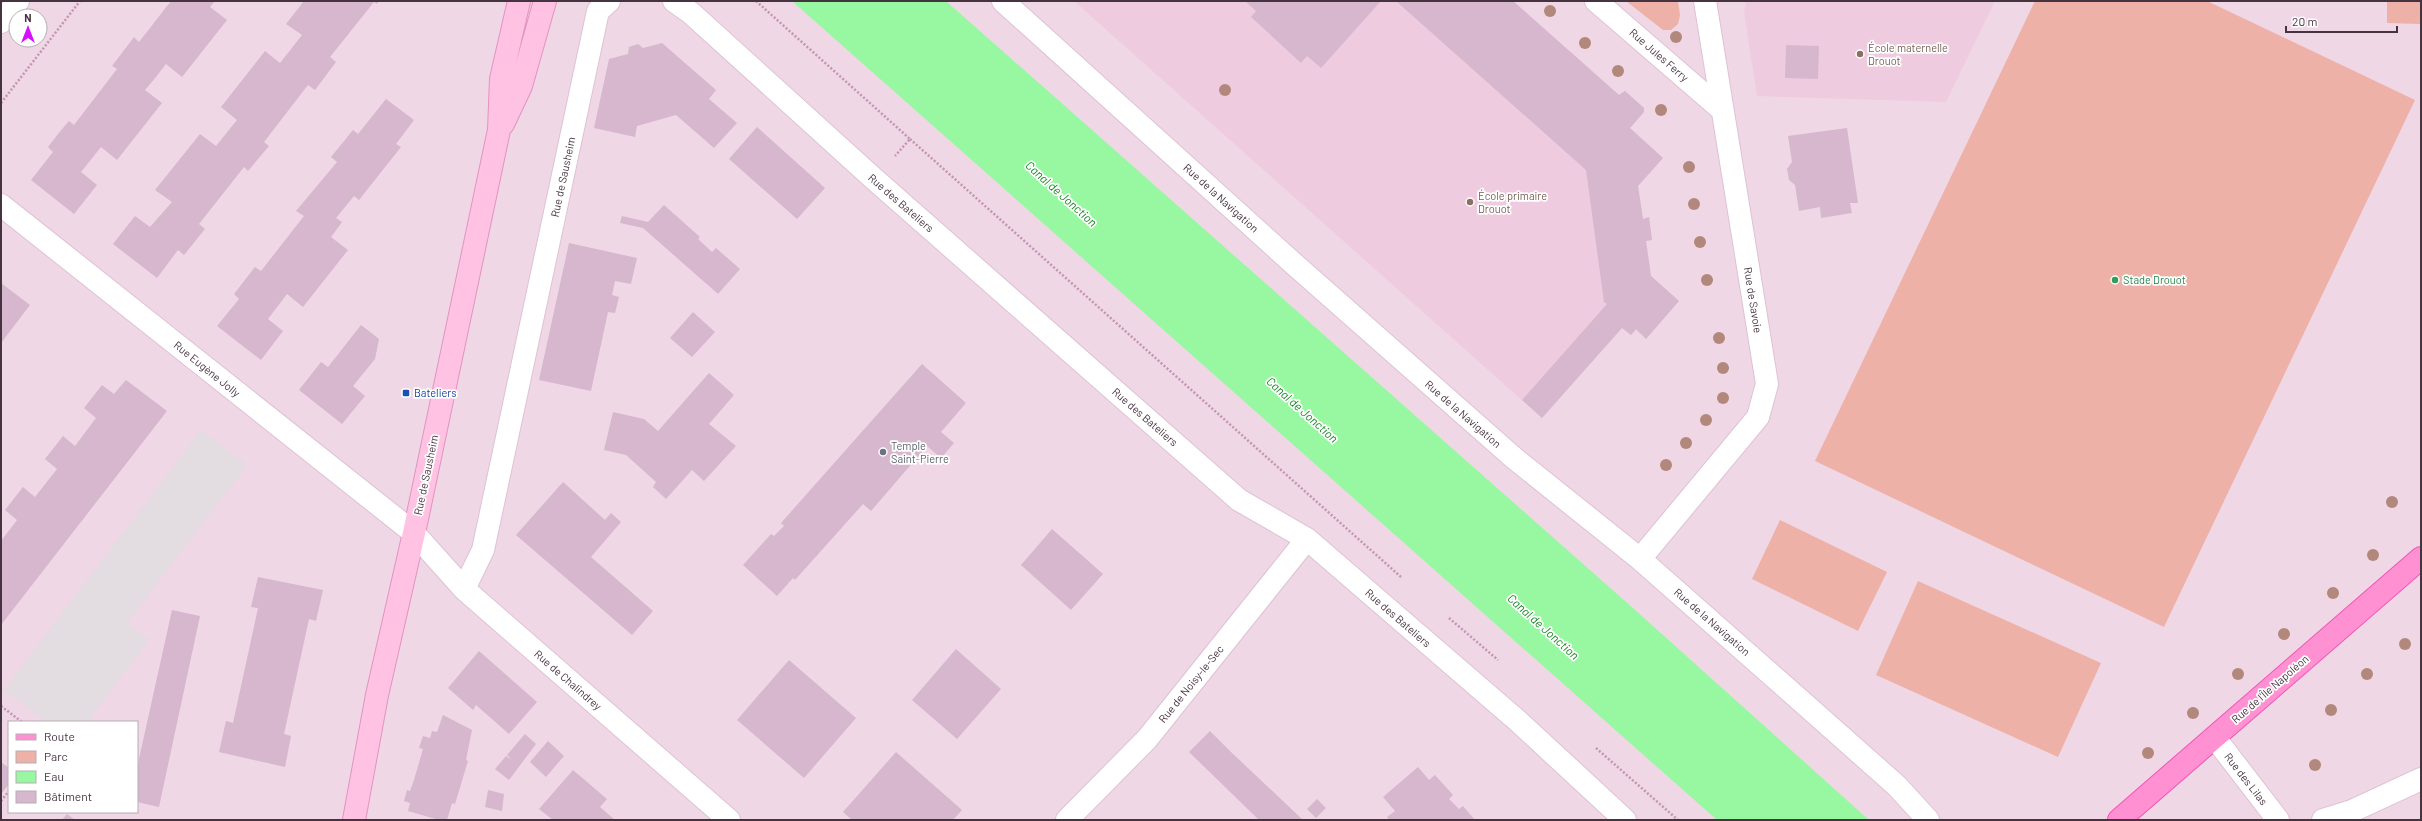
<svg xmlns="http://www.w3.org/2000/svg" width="2422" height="821" font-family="Barlow,sans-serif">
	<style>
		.residential { fill: #efd7e6; fill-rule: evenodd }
		.education { fill: #efcbe0 }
		.green { fill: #edb1a7 }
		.parking { fill: #e3dce1 }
		.water { fill: #98f8a1 }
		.building { fill: #d6b7cd }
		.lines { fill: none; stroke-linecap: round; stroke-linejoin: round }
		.minor-casing { stroke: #dec2d4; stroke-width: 24 }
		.secondary-casing { stroke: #e293c0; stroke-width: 24 }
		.primary-casing { stroke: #f154b3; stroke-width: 24 }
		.path { stroke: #c394b3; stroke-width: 2.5; stroke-dasharray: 2 2; stroke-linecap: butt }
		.minor { stroke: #fff; stroke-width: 22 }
		.secondary { stroke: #ffc2e3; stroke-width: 22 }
		.primary { stroke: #ff91d2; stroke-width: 22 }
		.tree { fill: #b3887c }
		.education-dot { fill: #8d6e63; stroke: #fff; stroke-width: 1.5 }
		.leisure-dot { fill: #2e9e5b; stroke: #fff; stroke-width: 1.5 }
		.transit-dot { fill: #1a4fb4; stroke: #fff; stroke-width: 1.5 }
		.worship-dot { fill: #6b7280; stroke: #fff; stroke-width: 1.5 }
		.labels { text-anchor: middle; stroke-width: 3.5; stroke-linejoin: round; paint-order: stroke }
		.education-label { font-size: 11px; fill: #785e54; stroke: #fff; text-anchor: start }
		.street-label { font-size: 11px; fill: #463340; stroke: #fff }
		.leisure-label { font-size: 11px; fill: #27864d; stroke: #fff; text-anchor: start }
		.transit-label { font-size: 11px; fill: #164399; stroke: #fff; text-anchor: start }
		.worship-label { font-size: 11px; fill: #5b616d; stroke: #fff; text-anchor: start }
		.water-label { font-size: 12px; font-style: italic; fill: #1c8929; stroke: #fff }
	</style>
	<rect width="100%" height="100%" fill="#f4e3ed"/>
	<path class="residential" d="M1 1H2421V820H1ZM16 16H40V40H16ZM9 722H137V812H9Z"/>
	<path class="education" d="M1074 1H1513L1619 95 1625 91 1644 108V112L1630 128 1663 158 1638 186 1643 219 1649 217 1652 240 1646 241 1651 276 1679 301 1646 339 1636 330 1631 335 1622 328 1542 418Z
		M1746 1H1995L1946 102 1757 96 1744 12Z"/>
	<path class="green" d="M1626 1H1678L1680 15 1678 24 1671 30H1663Z
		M2035 1H2207L2415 100 2164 627 1815 461Z
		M2387 1H2421V24L2387 23Z
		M1780 520 1887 572 1858 631 1752 579Z
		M1918 581 2101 663 2058 757 1876 675Z"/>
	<path class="parking" d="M201 430 247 465 127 623 149 640 87 722H47L4 690Z"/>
	<path class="water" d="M792 1H946L1634 609 1869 820H1717Z"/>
	<path class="building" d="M171 1H215L210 7 227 20 182 77 166 64 156 77 145 90 162 103 117 160 101 147 81 172 97 185 74 214 31 180 53 152 48 147 58 134 69 121 74 125 117 69 112 66 134 37 139 42Z
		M304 1H379L377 4 374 2 330 57 336 62 315 90 308 85 264 142 269 146 258 159 248 171 244 167 199 224 205 229 184 255 178 250 157 278 113 244 135 216 150 227 172 202 155 190 200 134 216 146 237 120 221 107 265 51 280 63 302 35 286 24Z
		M1245 1H1381L1321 68 1307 56 1301 63 1251 17 1256 11Z
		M1396 1H1513L1619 95 1625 91 1644 108V112L1630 128 1663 158 1638 186 1643 219 1649 217 1652 240 1646 241 1651 276 1679 301 1646 339 1636 329 1631 335 1622 328 1542 418 1522 400 1607 304 1604 302 1586 170Z
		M662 43 716 90 709 99 737 123 714 148 676 115 637 126 635 137 594 128 609 59 628 54 629 47 638 44 643 48Z
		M1786 45 1819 46 1818 79 1785 78Z
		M386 99 414 120 396 144 401 147 359 200 354 196 336 218 342 222 331 237 348 250 303 307 287 294 268 319 283 331 261 360 217 326 239 299 234 294 255 267 261 271 304 216 296 211 337 162 331 157 353 130 358 134Z
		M757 127 825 188 797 219 729 159Z
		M1847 128 1858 203H1850L1852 213 1821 218 1820 207 1799 211 1795 185 1789 180 1787 169 1792 162 1788 136Z
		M664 205 700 237 698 239 712 252 716 248 740 269 718 294 643 228 620 223 622 216 648 222Z
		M569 243 637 258 631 284 615 281 612 295 619 297 615 313 608 312 591 391 539 380Z
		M1 283 30 305 1 343Z
		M693 312 715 332 692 357 670 338Z
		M361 325 379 339 375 359 353 386 365 396 342 424 299 390 321 362 328 367Z
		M922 364 966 403 941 432 954 443 941 458 927 446 871 511 863 504 795 580 793 578 777 596 743 565 771 534 774 536 784 526 781 523Z
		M709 373 734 395 709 424 736 446 704 481 692 470 666 499 653 487 656 482 626 455 604 450 613 412 644 419 658 431Z
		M126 380 167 411 1 625V541L17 520 5 510 23 487 35 497 57 469 45 459 63 436 75 446 96 418 84 408 102 385 114 394Z
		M563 482 605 520 611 513 621 522 591 557 653 611 632 635 516 535Z
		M1052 529 1103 574 1071 610 1021 565Z
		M258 577 323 590 316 621 309 619 284 734 291 736 285 767 219 752 226 721 233 723 258 608 251 607Z
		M172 610 200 616 159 807 137 802V768Z
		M956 649 1001 689 957 739 912 700Z
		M479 651 537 702 509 734 476 705 473 710 448 688Z
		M789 660 856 718 804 778 737 720Z
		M443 715 472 730 466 760 468 761 455 804 452 803 447 820H439L408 811 410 803 404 801 407 790 410 791 414 780 423 749 419 748 423 736 430 738 432 731 437 732Z
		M1210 731 1231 752 1303 820H1259L1189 752Z
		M525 734 536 744 509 780 495 769 506 756 512 760 507 755Z
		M548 741 564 756 546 777 530 762Z
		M896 752 962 810 953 820H852L843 812Z
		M1 762 9 768V784L1 794Z
		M1418 767 1429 780 1435 775 1453 795 1449 799 1459 809 1463 806 1475 820H1389L1387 817 1395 811 1383 797Z
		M573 770 607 799 600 807 615 820H553L539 809Z
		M488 790 504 794 502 811 485 807Z
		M1317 799 1326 808 1316 818 1307 809Z
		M67 814 75 820H62Z"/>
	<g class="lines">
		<defs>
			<path id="minor" d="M674 1 691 13 873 178 1239 500 1307 539 1519 722 1625 820
				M1003 1 1294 264 1514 458 1640 559 1800 700 1897 786 1928 820
				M1596 1 1721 109
				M1 22 18 1
				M1 205 414 533 464 589 729 820
				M1640 559 1758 417 1767 384 1705 1
				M464 589 483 550 598 11 609 1
				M2215 738 2278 820
				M1067 820 1147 739 1307 539
				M2323 820 2352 811 2421 779"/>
			<path id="secondary" d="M503 124 521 86 545 1
				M354 820 377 695 414 533 499 130 501 79 519 1"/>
			<path id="primary" d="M2119 820 2421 558"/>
		</defs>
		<use href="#minor" class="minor-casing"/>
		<use href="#secondary" class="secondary-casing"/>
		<use href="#primary" class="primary-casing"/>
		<path class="path" d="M756 1 910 139 895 156
			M1 103 80 1
			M910 139 1401 577
			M1449 618 1498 660
			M1 706 22 722
			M1596 748 1678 820
			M1 801 9 791"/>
		<use href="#minor" class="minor"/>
		<use href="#secondary" class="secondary"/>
		<use href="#primary" class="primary"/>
	</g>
	<g class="tree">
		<circle cx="1550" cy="11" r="6"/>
		<circle cx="1676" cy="37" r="6"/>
		<circle cx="1585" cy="43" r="6"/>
		<circle cx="1618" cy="71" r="6"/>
		<circle cx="1225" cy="90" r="6"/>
		<circle cx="1661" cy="110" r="6"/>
		<circle cx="1689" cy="167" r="6"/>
		<circle cx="1694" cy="204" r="6"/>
		<circle cx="1700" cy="242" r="6"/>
		<circle cx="1707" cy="280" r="6"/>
		<circle cx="1719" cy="338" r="6"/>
		<circle cx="1723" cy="368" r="6"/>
		<circle cx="1723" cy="398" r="6"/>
		<circle cx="1706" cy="420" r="6"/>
		<circle cx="1686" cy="443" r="6"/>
		<circle cx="1666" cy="465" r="6"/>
		<circle cx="2392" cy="502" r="6"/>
		<circle cx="2373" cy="555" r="6"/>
		<circle cx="2333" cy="593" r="6"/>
		<circle cx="2284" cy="634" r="6"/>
		<circle cx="2405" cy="644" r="6"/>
		<circle cx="2238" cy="674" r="6"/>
		<circle cx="2367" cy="674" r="6"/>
		<circle cx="2331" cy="710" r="6"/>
		<circle cx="2193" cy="713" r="6"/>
		<circle cx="2148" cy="753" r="6"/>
		<circle cx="2315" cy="765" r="6"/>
	</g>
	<g class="education-dot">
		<circle cx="1860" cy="54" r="4"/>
		<circle cx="1470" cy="202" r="4"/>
	</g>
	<circle class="leisure-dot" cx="2115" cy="280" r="4"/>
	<rect class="transit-dot" x="402" y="389" width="8" height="8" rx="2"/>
	<circle class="worship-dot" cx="883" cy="452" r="4"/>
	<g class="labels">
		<g class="education-label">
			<text x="1868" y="52">École maternelle<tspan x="1868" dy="13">Drouot</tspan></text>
			<text x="1478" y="200">École primaire<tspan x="1478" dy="13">Drouot</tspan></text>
		</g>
		<g class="street-label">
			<text transform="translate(1659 55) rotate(41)" y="4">Rue Jules Ferry</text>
			<text transform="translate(563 177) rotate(-78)" y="4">Rue de Sausheim</text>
			<text transform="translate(1221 198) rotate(42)" y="4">Rue de la Navigation</text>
			<text transform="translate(901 203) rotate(41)" y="4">Rue des Bateliers</text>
			<text transform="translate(1753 300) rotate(81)" y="4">Rue de Savoie</text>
			<text transform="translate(207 369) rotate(39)" y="4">Rue Eugène Jolly</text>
			<text transform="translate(1463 414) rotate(41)" y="4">Rue de la Navigation</text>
			<text transform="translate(1145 417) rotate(41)" y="4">Rue des Bateliers</text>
			<text transform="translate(426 475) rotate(-78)" y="4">Rue de Sausheim</text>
			<text transform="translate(1398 618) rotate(41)" y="4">Rue des Bateliers</text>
			<text transform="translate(1712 622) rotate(41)" y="4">Rue de la Navigation</text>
			<text transform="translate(568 680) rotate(41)" y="4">Rue de Chalindrey</text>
			<text transform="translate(1191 684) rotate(-51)" y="4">Rue de Noisy-le-Sec</text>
			<text transform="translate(2270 689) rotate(-41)" y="4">Rue de l'Île Napoléon</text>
			<text transform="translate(2246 779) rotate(52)" y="4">Rue des Lilas</text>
		</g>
		<g class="leisure-label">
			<text x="2123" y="284">Stade Drouot</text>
		</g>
		<g class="transit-label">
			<text x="414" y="397">Bateliers</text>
		</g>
		<g class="worship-label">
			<text x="891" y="450">Temple<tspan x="891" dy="13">Saint-Pierre</tspan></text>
		</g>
		<g class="water-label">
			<text transform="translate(1061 194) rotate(42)" y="4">Canal de Jonction</text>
			<text transform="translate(1302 410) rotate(42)" y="4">Canal de Jonction</text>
			<text transform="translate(1543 627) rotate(42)" y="4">Canal de Jonction</text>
		</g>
	</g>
	<rect width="2422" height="821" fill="none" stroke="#463340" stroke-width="4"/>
	<rect x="8" y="721" width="130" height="92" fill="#ffffff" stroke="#b5adb3"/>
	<rect x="16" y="734" width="20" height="6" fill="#ff91d2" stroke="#b5adb3"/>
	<text x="44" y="741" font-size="12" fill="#463340">Route</text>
	<rect x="16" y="751" width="20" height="12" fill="#edb1a7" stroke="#b5adb3"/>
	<text x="44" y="761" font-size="12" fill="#463340">Parc</text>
	<rect x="16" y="771" width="20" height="12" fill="#98f8a1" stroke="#b5adb3"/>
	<text x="44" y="781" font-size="12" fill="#463340">Eau</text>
	<rect x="16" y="791" width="20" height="12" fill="#d6b7cd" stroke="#b5adb3"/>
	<text x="44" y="801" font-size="12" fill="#463340">Bâtiment</text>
	<g transform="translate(28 28)"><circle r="19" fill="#ffffff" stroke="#b5adb3"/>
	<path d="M0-3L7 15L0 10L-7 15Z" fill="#d90fff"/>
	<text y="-6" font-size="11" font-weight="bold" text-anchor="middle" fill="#463340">N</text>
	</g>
	<path d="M2286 26v6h111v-6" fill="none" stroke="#463340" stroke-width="2"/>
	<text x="2292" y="26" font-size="12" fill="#463340" stroke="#ffffff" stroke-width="3" paint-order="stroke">20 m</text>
</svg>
